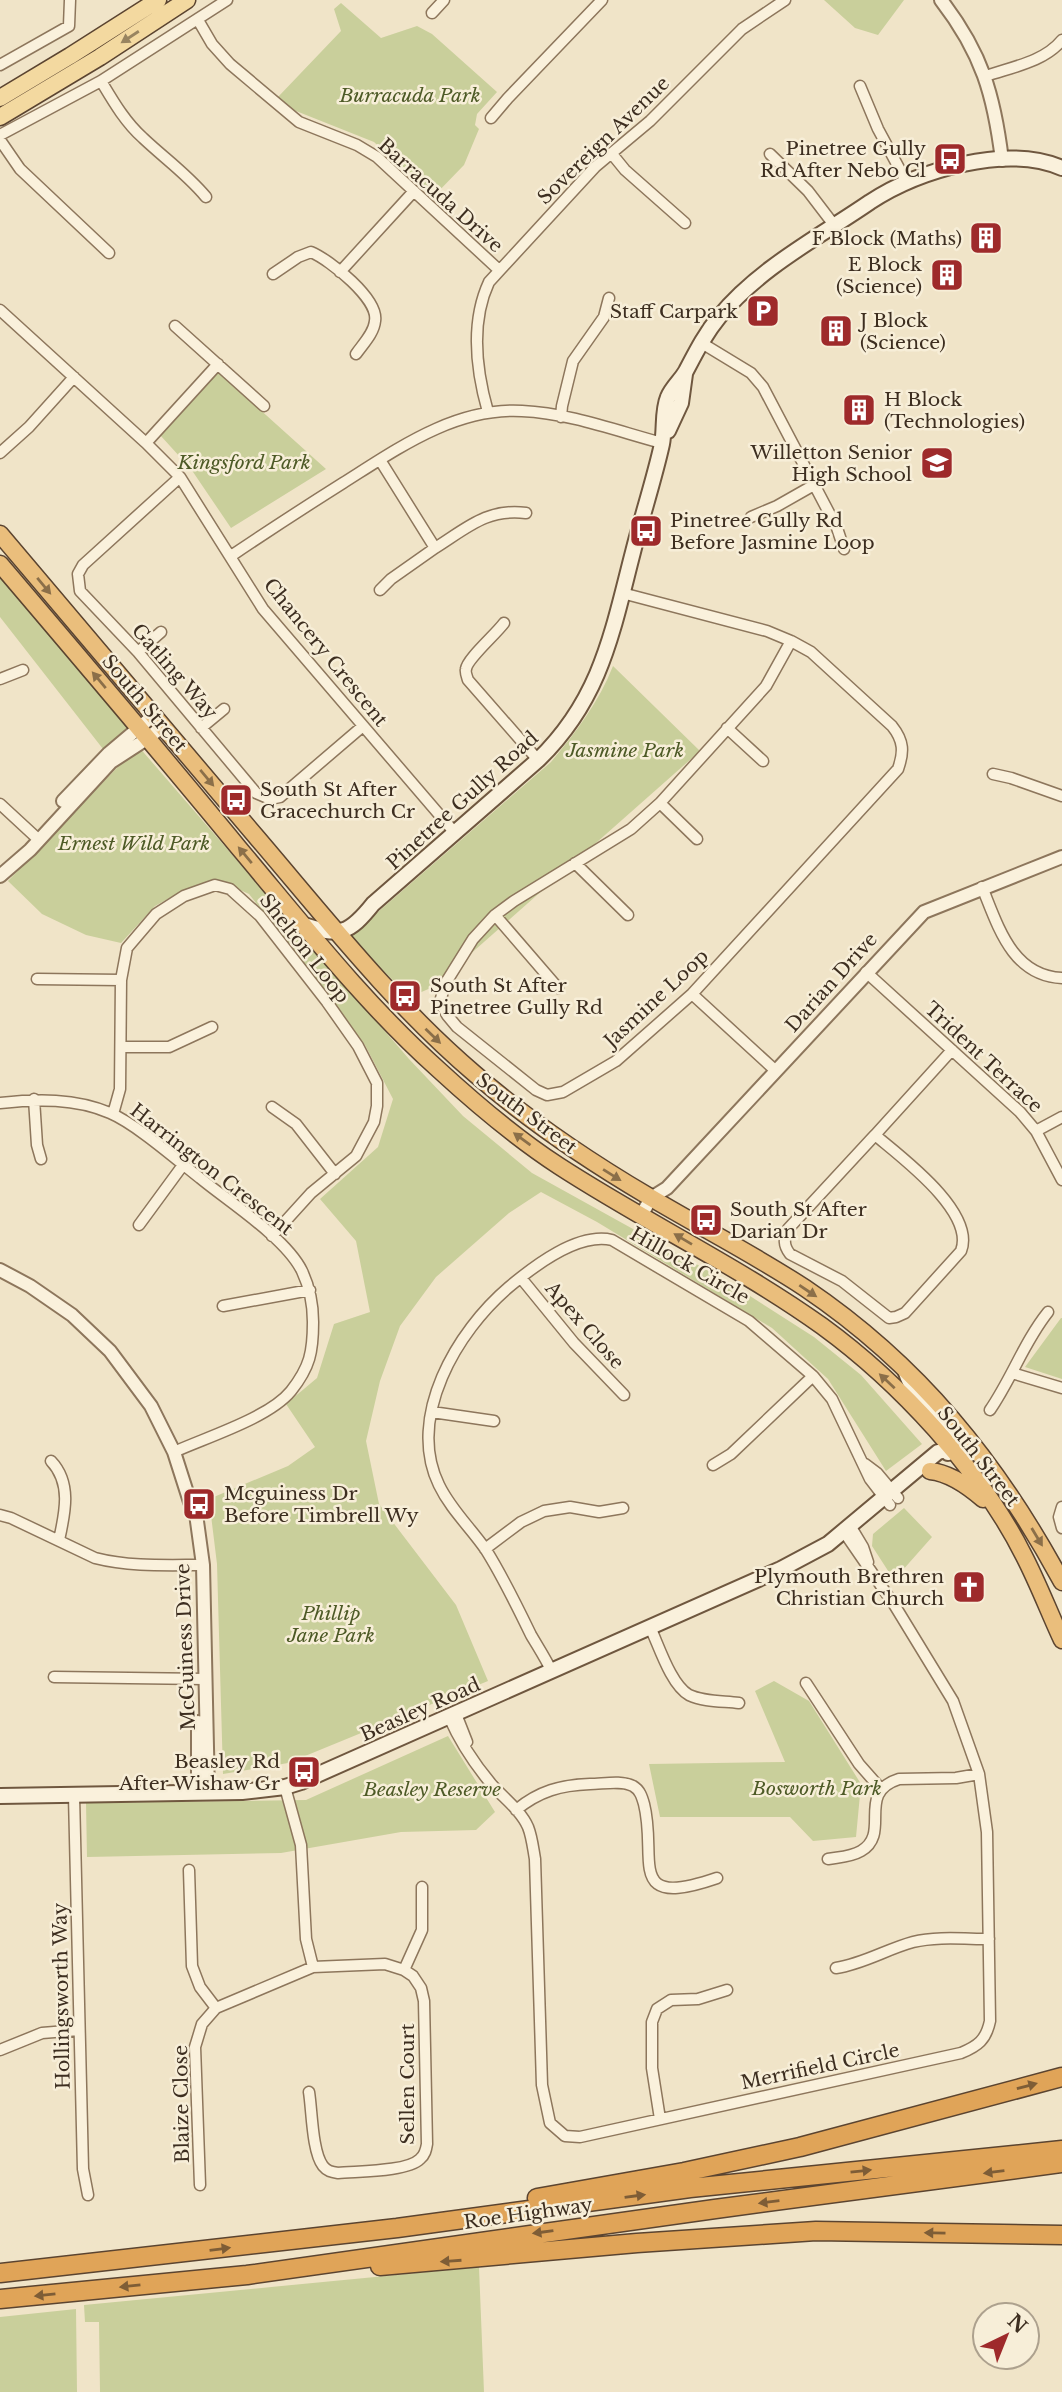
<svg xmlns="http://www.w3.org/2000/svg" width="1062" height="2392" font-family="'Libre Baskerville',serif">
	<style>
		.green { fill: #c9cf9b }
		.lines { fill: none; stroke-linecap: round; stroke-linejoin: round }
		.minor-casing { stroke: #8d765c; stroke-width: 13 }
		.tertiary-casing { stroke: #8d765c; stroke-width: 16 }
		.secondary-casing { stroke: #6f573f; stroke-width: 18 }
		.primary-casing { stroke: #5b4430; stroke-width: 19 }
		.trunk-casing { stroke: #5b4430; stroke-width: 19 }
		.motorway-casing { stroke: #5b4430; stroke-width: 21 }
		.minor { stroke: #faf1dc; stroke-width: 10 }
		.tertiary { stroke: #faf1dc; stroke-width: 12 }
		.secondary { stroke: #faf1dc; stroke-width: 14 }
		.primary { stroke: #f3d9a0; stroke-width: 16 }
		.trunk { stroke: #eabe7c; stroke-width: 16 }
		.motorway { stroke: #e0a458; stroke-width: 18 }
		.oneway { fill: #988460 }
		.oneway2 { fill: #8b6f49 }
		.oneway3 { fill: #7e5d36 }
		.labels { text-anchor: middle; stroke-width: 5; stroke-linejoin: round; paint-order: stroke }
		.park-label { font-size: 19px; font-style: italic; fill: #4d5a26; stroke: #f7eed8 }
		.street-label { font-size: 19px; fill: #3d2e20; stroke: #f7eed8 }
		.poi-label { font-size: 19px; fill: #3d2e20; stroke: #f7eed8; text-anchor: end }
	</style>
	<rect width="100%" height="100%" fill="#f0e4c8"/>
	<path class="green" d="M824 0H904L878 35 855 28Z
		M341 3 381 38 417 26 432 34 497 92 477 114 475 125 479 129 464 165 433 197 374 142 291 109 278 97 341 31 334 9Z
		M218 372 326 469 231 528 191 469 160 435Z
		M0 576 128 728 103 749 0 617Z
		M613 666 700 751 433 987 410 997 349 937 551 762C576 732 599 702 613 666Z
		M138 746 409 1059 463 1116 532 1173 725 1280 814 1337 861 1375 922 1444 886 1471 828 1379 772 1328 597 1222 541 1192 509 1213 436 1277 400 1326 380 1381 366 1441 379 1504 456 1605 488 1681 288 1763 223 1774 217 1564 209 1499 288 1466 315 1447 286 1404 317 1378 334 1324 370 1312 356 1241 320 1199 378 1147 393 1099 365 1045 249 894 227 884 184 890 155 906 121 943 86 935 42 914 8 881Z
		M1061 1318H1062V1379L1025 1367Z
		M904 1508 932 1537 894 1580 872 1546 873 1534Z
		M774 1681 809 1701 861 1784 856 1837 813 1841 790 1817H660L649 1764 785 1762 755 1691Z
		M448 1736 495 1812 476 1830 401 1832 281 1853 87 1857 86 1803 306 1800Z
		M479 2267 484 2392H100L99 2322H85L84 2305Z
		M76 2309 77 2392H0V2317Z"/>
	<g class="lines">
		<defs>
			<path id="minor" d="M432 13 444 0
				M198 20 212 44 230 64 299 122 357 145 377 157 499 270
				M0 65 69 26 70 0
				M986 76C1012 67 1044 62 1062 40
				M101 81C113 101 125 122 143 138 164 158 187 174 206 197
				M860 86 878 129 906 181
				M491 118 508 98 602 0
				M0 135 101 81 227 0
				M0 140 20 169 109 253
				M612 154 625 170 685 223
				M770 154 808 191 834 225
				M340 272 414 191
				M273 274 298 257 311 252C330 260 379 299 375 321 374 333 363 344 356 354
				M0 310 146 443 180 477 263 609 455 833
				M175 326 264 406
				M700 342 751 373 763 387 837 528 844 549
				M488 412C476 370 470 323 489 282L595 167 650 121 742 29 785 0
				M561 417 562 406 573 361 604 317 609 298
				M146 443 218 364
				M0 453 29 427 74 377
				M380 460 435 548C467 528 487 508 526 513
				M180 477 83 565 78 574 80 591 138 652 256 793 270 799 280 797 363 726
				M751 517 777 506 814 485
				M231 556C268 531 305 507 343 483 397 449 455 407 522 411 569 413 617 431 662 443
				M380 590 391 579 435 548
				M622 593 767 631 791 641 811 652 892 726C904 741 904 752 898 769L692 994 616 1061 563 1092 547 1095 536 1090 457 1027 447 1015 440 1002 445 984 473 939 495 915 514 901 631 829 660 803 766 686 791 641
				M504 623C496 634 467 659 466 669 465 672 467 677 468 680L538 760
				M138 652 161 632
				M0 679 23 670
				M201 728 224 709
				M727 728 763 761
				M993 774 1011 778 1062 796
				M660 803 697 839
				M0 804 39 840
				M575 863 628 915
				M982 887C998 926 1012 976 1062 978
				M495 915 558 988
				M866 972 1020 1112 1036 1131 1062 1180
				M37 979 121 980
				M692 994 776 1071
				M122 1047H169L212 1027
				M34 1099 37 1145 41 1159
				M0 1103C37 1099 75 1098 110 1113 136 1124 177 1160 200 1178 229 1202 286 1238 302 1271 310 1288 313 1304 313 1322 313 1352 310 1367 291 1391 269 1418 207 1437 174 1452
				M272 1107 296 1124 335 1174
				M113 1114 120 1089 121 980 127 948 156 914 184 896 215 885 230 889 260 916 327 1002 358 1046 377 1083V1106L374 1122 356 1156 311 1193 272 1236
				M1036 1131 1062 1117
				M875 1135 788 1229C784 1239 783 1245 790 1254L842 1281 889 1318 896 1317 905 1313 961 1251C976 1212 901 1157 875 1135L952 1050
				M139 1225 183 1165
				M521 1278 574 1343 624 1395
				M223 1306 310 1290
				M1012 1373 1062 1388
				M990 1410C1012 1378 1024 1342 1048 1312
				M432 1412 494 1421
				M51 1461C72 1483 65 1513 59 1540
				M865 1464 877 1473 898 1498
				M713 1465 731 1454 813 1376
				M1062 1507 1059 1517 1062 1528
				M0 1515 11 1518 95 1558C130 1567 167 1565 203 1565
				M851 1527 863 1547 868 1562
				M485 1549 521 1522 544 1511 570 1507 599 1512 623 1508
				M650 1627C659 1646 671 1685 689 1695 704 1702 723 1701 739 1703
				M552 1672C546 1659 538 1647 531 1635 517 1606 503 1577 486 1550 471 1528 451 1510 439 1485 406 1417 457 1331 509 1287 534 1266 578 1232 612 1240L749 1321 813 1376 832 1399 870 1479 890 1505
				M54 1677 205 1679
				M806 1683 859 1764 881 1789
				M456 1714 467 1742
				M449 1717C460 1742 475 1765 493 1786 505 1799 521 1811 528 1827 532 1837 533 1848 535 1859L542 2085 550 2123 565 2136 580 2137 961 2053C978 2046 986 2040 990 2021L987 1832 979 1774 953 1701 895 1606 844 1532
				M285 1787 301 1845 306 1939 313 1967
				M74 1796 83 2169 88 2195
				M516 1810C539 1791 561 1785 590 1784 603 1784 621 1780 633 1786 640 1790 642 1797 644 1804 658 1859 624 1910 717 1878
				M828 1859C839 1857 851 1857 861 1851 892 1833 855 1793 899 1779L956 1778 979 1774
				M189 1870 192 1966 200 1987 216 2008
				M836 1968C863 1964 887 1949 913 1942 937 1936 965 1939 989 1939
				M404 1970 422 1930V1887
				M0 2050 42 2033 79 2030
				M660 2119 652 2068V2022L657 2009 671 2000 698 1999 727 1990
				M200 2185 195 2047 202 2024 216 2008 313 1967 385 1964 404 1970 413 1976 421 1988 424 2001 427 2144C426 2150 425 2155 420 2159 407 2172 357 2171 338 2173 331 2172 327 2171 323 2166 312 2152 312 2110 309 2092"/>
			<path id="tertiary" d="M941 0C982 53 994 95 1002 160
				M63 801 109 753 154 715
				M0 876 30 850 111 762 148 738 163 726
				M642 1214 651 1198 667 1188 924 912 1062 857
				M0 1270 30 1286 72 1315 110 1351 151 1406 174 1452 190 1502 196 1514 203 1565 208 1793
				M198 1722V1792"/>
			<path id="secondary" d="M668 431 681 403 685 374
				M304 925C340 937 349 934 373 904L538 760C601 699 612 633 633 552 642 516 654 480 662 444 665 429 662 411 668 397 672 387 681 380 686 371 696 352 705 334 719 317 759 268 819 237 870 202 919 170 1006 144 1062 168
				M905 1370C908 1379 912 1388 918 1396 930 1412 960 1430 948 1453
				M0 1796 242 1792 285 1787 301 1782 781 1569 828 1544 938 1452 961 1447 982 1456"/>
			<path id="primary" d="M0 98 70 56 158 0
				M0 117 100 57 187 0"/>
			<path id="trunk" d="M0 534C87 636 173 738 259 840 328 921 394 1005 475 1074 529 1121 587 1160 648 1196 700 1227 755 1255 805 1288 919 1365 997 1462 1062 1582
				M0 564C80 658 160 752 238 847 302 923 364 1003 439 1070 476 1104 516 1138 559 1166 645 1222 738 1266 822 1326 899 1382 981 1470 1024 1556 1038 1583 1049 1612 1062 1640
				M930 1471C950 1473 968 1486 983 1499"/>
			<path id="motorway" d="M537 2198 684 2172 800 2147 1062 2077
				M380 2266 637 2243 816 2231 1062 2235
				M0 2273 397 2228 690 2188 1062 2150
				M0 2299 247 2275 715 2209 1062 2163"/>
		</defs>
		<use href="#minor" class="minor-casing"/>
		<use href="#tertiary" class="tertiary-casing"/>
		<use href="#secondary" class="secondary-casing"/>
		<use href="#primary" class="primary-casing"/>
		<use href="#trunk" class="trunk-casing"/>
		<use href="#motorway" class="motorway-casing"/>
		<use href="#minor" class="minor"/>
		<use href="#tertiary" class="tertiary"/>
		<use href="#secondary" class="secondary"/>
		<use href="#primary" class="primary"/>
		<use href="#trunk" class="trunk"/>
		<use href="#motorway" class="motorway"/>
	</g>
	<defs><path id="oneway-solid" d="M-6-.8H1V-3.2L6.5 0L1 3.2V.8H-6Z" transform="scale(1.75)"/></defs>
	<use class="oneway" href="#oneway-solid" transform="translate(130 37) rotate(147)"/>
	<g class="oneway2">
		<use href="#oneway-solid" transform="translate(44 586) rotate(50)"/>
		<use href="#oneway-solid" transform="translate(99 680) rotate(-130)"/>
		<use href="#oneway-solid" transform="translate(207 778) rotate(50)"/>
		<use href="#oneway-solid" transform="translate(245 855) rotate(-130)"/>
		<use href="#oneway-solid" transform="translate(433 1036) rotate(44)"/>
		<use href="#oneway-solid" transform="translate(522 1139) rotate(-144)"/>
		<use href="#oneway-solid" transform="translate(612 1175) rotate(32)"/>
		<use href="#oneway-solid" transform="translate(683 1239) rotate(-149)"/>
		<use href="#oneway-solid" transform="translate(808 1291) rotate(34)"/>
		<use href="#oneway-solid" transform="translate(887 1381) rotate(-137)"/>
		<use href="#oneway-solid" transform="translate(1037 1537) rotate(59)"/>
	</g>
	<g class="oneway3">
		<use href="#oneway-solid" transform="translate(1027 2086) rotate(-15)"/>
		<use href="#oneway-solid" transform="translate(861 2171) rotate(-6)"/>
		<use href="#oneway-solid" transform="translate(994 2172) rotate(173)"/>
		<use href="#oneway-solid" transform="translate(635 2196) rotate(-8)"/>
		<use href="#oneway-solid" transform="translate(769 2202) rotate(173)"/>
		<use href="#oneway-solid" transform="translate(543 2232) rotate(172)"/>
		<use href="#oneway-solid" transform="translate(935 2233) rotate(-179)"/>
		<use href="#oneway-solid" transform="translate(220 2249) rotate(-7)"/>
		<use href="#oneway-solid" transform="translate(451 2261) rotate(176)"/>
		<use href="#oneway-solid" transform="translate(130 2286) rotate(174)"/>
		<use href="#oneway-solid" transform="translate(45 2295) rotate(174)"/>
	</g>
	<defs>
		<symbol id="bus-square" viewBox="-11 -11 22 22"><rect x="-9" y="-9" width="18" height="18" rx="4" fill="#9e2a2b" stroke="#f7eed8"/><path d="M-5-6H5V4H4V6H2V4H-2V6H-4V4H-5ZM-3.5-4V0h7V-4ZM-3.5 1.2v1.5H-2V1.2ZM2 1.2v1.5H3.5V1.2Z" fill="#fff"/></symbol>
		<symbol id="building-square" viewBox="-11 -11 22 22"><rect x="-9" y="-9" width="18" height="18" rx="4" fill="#9e2a2b" stroke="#f7eed8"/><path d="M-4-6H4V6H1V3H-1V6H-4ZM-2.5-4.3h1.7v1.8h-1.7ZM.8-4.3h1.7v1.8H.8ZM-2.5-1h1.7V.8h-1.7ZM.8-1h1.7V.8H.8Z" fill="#fff"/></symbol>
		<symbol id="parking-square" viewBox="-11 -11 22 22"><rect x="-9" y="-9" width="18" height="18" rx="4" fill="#9e2a2b" stroke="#f7eed8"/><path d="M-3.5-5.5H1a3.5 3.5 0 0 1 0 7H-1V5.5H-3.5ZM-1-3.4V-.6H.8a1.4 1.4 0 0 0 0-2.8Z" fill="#fff"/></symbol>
		<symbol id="school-square" viewBox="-11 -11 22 22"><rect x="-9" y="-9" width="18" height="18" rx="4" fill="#9e2a2b" stroke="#f7eed8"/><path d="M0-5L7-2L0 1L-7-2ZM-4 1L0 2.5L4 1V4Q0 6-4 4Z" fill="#fff"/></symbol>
		<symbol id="church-square" viewBox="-11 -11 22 22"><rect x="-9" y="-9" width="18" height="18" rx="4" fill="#9e2a2b" stroke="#f7eed8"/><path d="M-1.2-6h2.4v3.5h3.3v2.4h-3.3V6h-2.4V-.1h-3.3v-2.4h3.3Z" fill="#fff"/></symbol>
	</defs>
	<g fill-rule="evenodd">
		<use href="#bus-square" x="931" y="140" width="38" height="38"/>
		<use href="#building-square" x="967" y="219" width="38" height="38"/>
		<use href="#building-square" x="928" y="256" width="38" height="38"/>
		<use href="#parking-square" x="744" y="292" width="38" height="38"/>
		<use href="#building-square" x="817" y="312" width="38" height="38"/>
		<use href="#building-square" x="840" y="391" width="38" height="38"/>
		<use href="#school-square" x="918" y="444" width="38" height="38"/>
		<use href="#bus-square" x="627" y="512" width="38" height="38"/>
		<use href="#bus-square" x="217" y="781" width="38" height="38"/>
		<use href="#bus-square" x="386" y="977" width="38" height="38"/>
		<use href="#bus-square" x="687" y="1201" width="38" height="38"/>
		<use href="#bus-square" x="180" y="1485" width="38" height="38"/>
		<use href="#church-square" x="950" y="1568" width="38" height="38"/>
		<use href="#bus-square" x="285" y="1753" width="38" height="38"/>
	</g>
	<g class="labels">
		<g class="park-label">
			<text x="410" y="102">Burracuda Park</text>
			<text x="244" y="469">Kingsford Park</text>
			<text x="625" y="757">Jasmine Park</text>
			<text x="134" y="850">Ernest Wild Park</text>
			<text x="331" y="1620">Phillip<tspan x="331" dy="22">Jane Park</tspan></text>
			<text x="817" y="1795">Bosworth Park</text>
			<text x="432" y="1796">Beasley Reserve</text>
		</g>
		<g class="street-label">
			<text transform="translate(603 140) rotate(-44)" y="7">Sovereign Avenue</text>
			<text transform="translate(441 195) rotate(42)" y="7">Barracuda Drive</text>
			<text transform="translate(326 652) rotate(51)" y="7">Chancery Crescent</text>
			<text transform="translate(175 671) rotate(49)" y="7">Gatling Way</text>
			<text transform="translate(145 703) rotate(50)" y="7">South Street</text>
			<text transform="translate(462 800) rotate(-42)" y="7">Pinetree Gully Road</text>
			<text transform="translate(305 948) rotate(52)" y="7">Shelton Loop</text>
			<text transform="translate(831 982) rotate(-48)" y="7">Darian Drive</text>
			<text transform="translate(656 998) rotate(-43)" y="7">Jasmine Loop</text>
			<text transform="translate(984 1057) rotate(43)" y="7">Trident Terrace</text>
			<text transform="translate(527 1113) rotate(37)" y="7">South Street</text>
			<text transform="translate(212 1169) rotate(38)" y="7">Harrington Crescent</text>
			<text transform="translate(690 1265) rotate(30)" y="7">Hillock Circle</text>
			<text transform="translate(585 1325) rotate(49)" y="7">Apex Close</text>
			<text transform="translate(979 1456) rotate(52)" y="7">South Street</text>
			<text transform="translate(185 1647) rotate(-92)" y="7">McGuiness Drive</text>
			<text transform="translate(420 1709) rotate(-24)" y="7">Beasley Road</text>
			<text transform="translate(61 1996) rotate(-91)" y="7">Hollingsworth Way</text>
			<text transform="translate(820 2066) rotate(-12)" y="7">Merrifield Circle</text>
			<text transform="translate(407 2084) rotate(-90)" y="7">Sellen Court</text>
			<text transform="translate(181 2104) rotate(-91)" y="7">Blaize Close</text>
			<text transform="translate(528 2213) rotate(-8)" y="7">Roe Highway</text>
		</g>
		<g class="poi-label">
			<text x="926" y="155">Pinetree Gully<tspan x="926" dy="22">Rd After Nebo Cl</tspan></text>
			<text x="962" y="245">F Block (Maths)</text>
			<text x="922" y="271">E Block<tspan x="922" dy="22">(Science)</tspan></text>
			<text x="738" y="318">Staff Carpark</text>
			<text x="860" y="327" text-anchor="start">J Block<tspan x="860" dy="22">(Science)</tspan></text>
			<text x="884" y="406" text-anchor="start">H Block<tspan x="884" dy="22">(Technologies)</tspan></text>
			<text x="912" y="459">Willetton Senior<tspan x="912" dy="22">High School</tspan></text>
			<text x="670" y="527" text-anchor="start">Pinetree Gully Rd<tspan x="670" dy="22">Before Jasmine Loop</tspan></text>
			<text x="260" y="796" text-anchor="start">South St After<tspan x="260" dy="22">Gracechurch Cr</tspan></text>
			<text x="430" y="992" text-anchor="start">South St After<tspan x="430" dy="22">Pinetree Gully Rd</tspan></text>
			<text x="730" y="1216" text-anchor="start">South St After<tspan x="730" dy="22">Darian Dr</tspan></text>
			<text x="224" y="1500" text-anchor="start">Mcguiness Dr<tspan x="224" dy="22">Before Timbrell Wy</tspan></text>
			<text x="944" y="1583">Plymouth Brethren<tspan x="944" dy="22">Christian Church</tspan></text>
			<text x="280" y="1768">Beasley Rd<tspan x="280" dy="22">After Wishaw Gr</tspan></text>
		</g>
	</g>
	<g transform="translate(1006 2336) rotate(43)"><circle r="33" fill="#f7eed8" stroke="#ada18e" stroke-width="2"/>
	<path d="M0-5L12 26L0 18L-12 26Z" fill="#9e2a2b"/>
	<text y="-10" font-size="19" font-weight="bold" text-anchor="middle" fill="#3d2e20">N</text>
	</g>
</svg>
